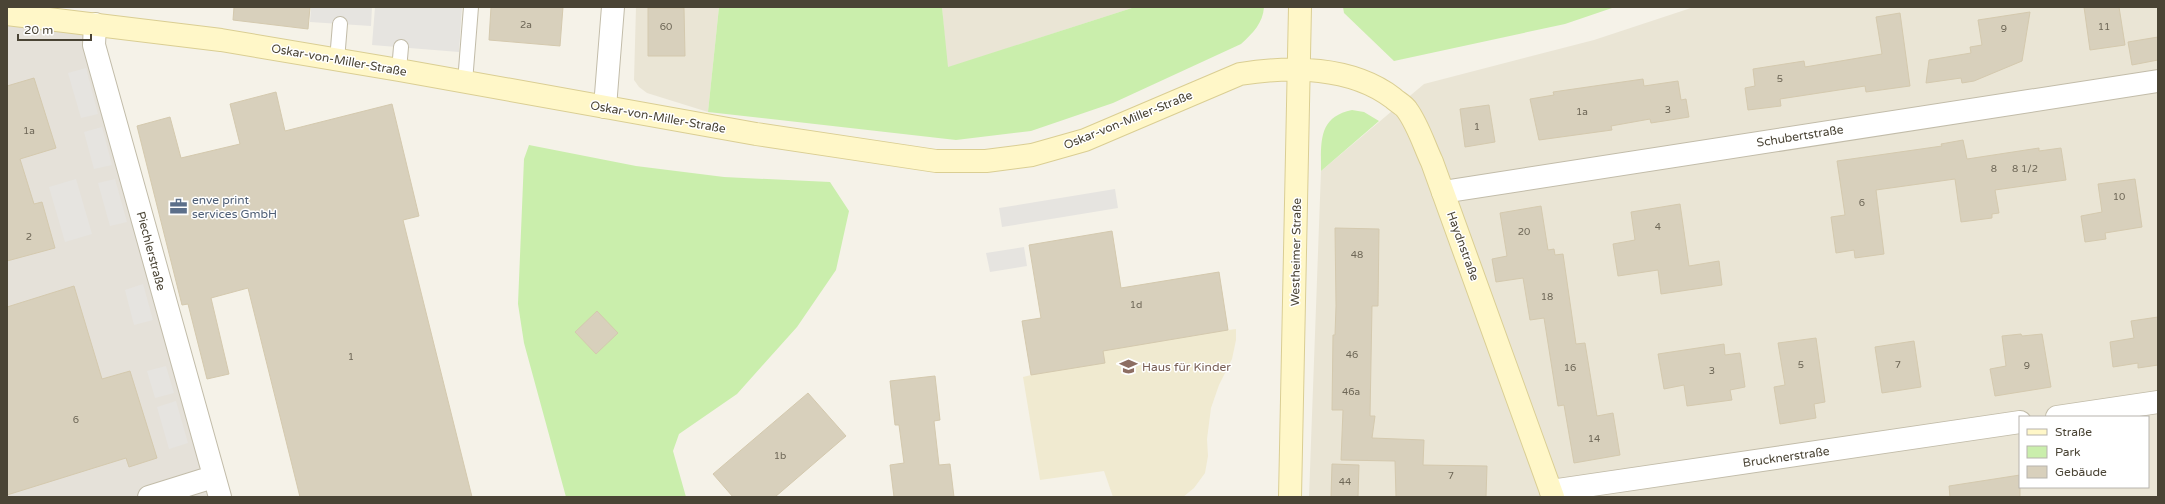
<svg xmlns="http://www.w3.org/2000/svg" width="2165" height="504" font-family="'Varela Round',sans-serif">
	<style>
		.residential { fill: #eae5d5; fill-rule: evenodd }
		.industrial { fill: #e5e1d9 }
		.education { fill: #f0ead0 }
		.green { fill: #caeeac }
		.parking { fill: #e6e4e0 }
		.building { fill: #d8d0bc; stroke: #d4c9ae }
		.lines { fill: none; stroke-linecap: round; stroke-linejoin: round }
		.lane-casing { stroke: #c2bca9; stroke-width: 16 }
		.street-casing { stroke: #c2bca9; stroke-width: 24 }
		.secondary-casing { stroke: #dace93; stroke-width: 24 }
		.lane { stroke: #fff; stroke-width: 14 }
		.street { stroke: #fff; stroke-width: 22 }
		.secondary { stroke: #fff7c8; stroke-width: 22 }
		.labels { text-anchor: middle; stroke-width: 3; stroke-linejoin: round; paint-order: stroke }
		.number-label { font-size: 10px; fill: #6e6757 }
		.street-label { font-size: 12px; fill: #4a4435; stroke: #fff }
		.service-label { font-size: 12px; fill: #4e5e75; stroke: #fff; text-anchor: start }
		.education-label { font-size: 12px; fill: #785e54; stroke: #fff; text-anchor: start }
	</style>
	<rect width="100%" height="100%" fill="#f5f2e8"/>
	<path class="residential" d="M636 7H719L708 112 647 93 639 87 634 80Z
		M942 7H1135L947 68Z
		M1694 7H2158V497H1309L1321 171 1424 84 1594 40ZM2020 417H2148V487H2020Z"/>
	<path class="industrial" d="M7 14 95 24 220 497H7Z"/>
	<path class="education" d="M1112 231 1121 288 1219 272 1228 330 1236 329V340L1232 359 1219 385 1211 408 1207 439 1208 456 1205 473 1194 488 1183 497H1113L1104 471 1040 480 1023 377 1031 375 1022 321 1049 317Z"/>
	<path class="green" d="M719 7H942L948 67 1135 7H1264C1263 23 1253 33 1241 44L1113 103 1031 131 956 140 708 112Z
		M1343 7H1615L1565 24 1394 61 1344 13Z
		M1352 110 1364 112 1379 121 1321 171C1321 142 1318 117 1352 110Z
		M529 145 636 166 724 177 830 182 849 211 836 270 797 327 737 394 679 434 673 451 686 497H566L524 343 518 304 524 159Z"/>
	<path class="parking" d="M311 7H372L371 26 310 22Z
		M375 7H462L459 52 372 45Z
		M86 68 98 114 81 118 68 73Z
		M102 127 112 165 94 169 84 132Z
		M76 179 92 234 65 242 49 187Z
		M115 179 127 222 110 226 98 183Z
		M1115 189 1118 208 1002 227 999 208Z
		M1024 247 1027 266 990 272 986 253Z
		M143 284 153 320 134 325 125 290Z
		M166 366 174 393 155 398 147 371Z
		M176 401 188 443 169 449 157 407Z"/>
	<path class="building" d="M234 7H310L308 29 233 20Z
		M491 7H563L560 46 489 40Z
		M2084 7H2119L2125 45 2090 50Z
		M648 8H684L685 56H648Z
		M2030 12 2022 61 1974 81 1962 83 1961 78 1926 83 1929 60 1971 53 1970 47 1982 45 1978 20Z
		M1900 13 1910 86 1866 92 1865 86 1780 99 1781 106 1748 110 1745 88 1755 86 1753 69 1804 61 1805 67 1882 54 1876 17Z
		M2158 37V60L2132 65 2128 42Z
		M34 78 56 148 20 159 34 204 42 202 55 248 7 261V86Z
		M1643 79 1644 86 1678 81 1681 100 1686 99 1689 117 1651 123 1650 119 1611 126 1612 130 1539 140 1530 99 1554 95 1553 92Z
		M276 92 285 131 392 104 419 216 403 220 472 497H300L248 288 211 298 229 374 207 379 188 304 182 305 137 126 170 117 181 158 240 144 230 104Z
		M1489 105 1495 142 1465 147 1460 109Z
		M1963 140 1967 159 2039 148V151L2061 148 2066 180 1995 190 1999 213 1992 214V218L1961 222 1955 179 1876 190 1884 254 1855 258 1854 250 1836 253 1831 217 1845 215 1837 161 1942 146 1941 144Z
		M2135 179 2142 227 2105 233 2106 239 2085 242 2081 216 2102 212 2098 184Z
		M1680 204 1689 266 1719 261 1722 285 1661 294 1658 270 1618 276 1613 244 1635 240 1631 212Z
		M1541 206 1548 250 1554 249 1555 255 1563 254 1576 344 1585 343 1597 416 1613 413 1620 455 1574 463 1564 405 1558 406 1544 318 1530 320 1523 278 1496 282 1492 259 1507 256 1500 213Z
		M1335 228 1379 229 1378 306H1372L1370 416H1375L1372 438 1424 440 1423 465 1487 466 1486 497H1396L1395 461 1341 460 1343 410H1332L1333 335H1335L1336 306Z
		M1112 231 1121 288 1219 272 1228 330 1103 351 1105 363 1031 375 1022 321 1041 318 1029 245Z
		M74 286 102 379 130 371 157 458 129 467 126 458 7 495V307Z
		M597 311 618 333 596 354 575 332Z
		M2158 317V365L2138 368V363L2113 367 2110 342 2134 338 2131 321Z
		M2021 334 2022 336 2042 334 2051 387 1995 396 1990 369 2006 366 2002 336Z
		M1816 338 1825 402 1814 404 1816 418 1780 424 1774 387 1785 385 1778 343Z
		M1914 341 1921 387 1882 393 1875 347Z
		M1724 344 1725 355 1740 353 1745 387 1730 390 1732 400 1687 406 1684 385 1664 389 1658 354Z
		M935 376 940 420 934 421 939 465 950 464 954 497H894L890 465 904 463 899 425H895L890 381Z
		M808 393 846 436 775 497H733L713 474Z
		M1332 464 1359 465 1358 497H1331Z
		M2020 475V497H1950L1949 486Z"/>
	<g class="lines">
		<defs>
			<path id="lane" d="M337 60 340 24
				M399 70 401 47
				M465 82 471 7"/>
			<path id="street" d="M95 24 94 45 220 497
				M605 107 613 7
				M1443 192 2158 81
				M2057 417 2158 402
				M1551 491 2020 422
				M149 497 213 477"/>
			<path id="secondary" d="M7 14 221 40 399 70 756 134 936 161H986L1032 155 1085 140 1240 74C1290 66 1351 66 1393 98 1397 102 1404 105 1407 110 1418 125 1424 145 1432 162L1553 497
				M1290 497 1300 7"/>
		</defs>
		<use href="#lane" class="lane-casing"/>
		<use href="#street" class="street-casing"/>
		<use href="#secondary" class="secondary-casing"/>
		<use href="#lane" class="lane"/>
		<use href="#street" class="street"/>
		<use href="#secondary" class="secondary"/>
	</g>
	<defs>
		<symbol id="office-bare" viewBox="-9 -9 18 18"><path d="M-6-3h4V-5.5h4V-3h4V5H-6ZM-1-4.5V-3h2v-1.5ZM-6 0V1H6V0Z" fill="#5c6f8a" stroke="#fff" stroke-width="2.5" paint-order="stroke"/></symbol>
		<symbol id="school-bare" viewBox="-9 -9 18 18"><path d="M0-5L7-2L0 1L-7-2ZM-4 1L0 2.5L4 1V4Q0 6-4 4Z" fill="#8d6e63" stroke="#fff" stroke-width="2.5" paint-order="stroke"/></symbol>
	</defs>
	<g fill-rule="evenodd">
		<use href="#office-bare" x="166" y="194" width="25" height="25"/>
		<use href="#school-bare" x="1116" y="354" width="25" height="25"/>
	</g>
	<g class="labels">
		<g class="number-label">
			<text x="526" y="28">2a</text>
			<text x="666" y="30">60</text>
			<text x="2104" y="30">11</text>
			<text x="2004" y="32">9</text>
			<text x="1780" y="82">5</text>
			<text x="1668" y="113">3</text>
			<text x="1582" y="115">1a</text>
			<text x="1477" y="130">1</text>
			<text x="29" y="134">1a</text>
			<text x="1994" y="172">8</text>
			<text x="2025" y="172">8 1/2</text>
			<text x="2119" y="200">10</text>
			<text x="1862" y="206">6</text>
			<text x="1658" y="230">4</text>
			<text x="1524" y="235">20</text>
			<text x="29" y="240">2</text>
			<text x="1357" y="258">48</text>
			<text x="1547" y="300">18</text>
			<text x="1136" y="308">1d</text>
			<text x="1352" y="358">46</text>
			<text x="351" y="360">1</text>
			<text x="1801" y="368">5</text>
			<text x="1898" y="368">7</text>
			<text x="2027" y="369">9</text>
			<text x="1570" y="371">16</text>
			<text x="1712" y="374">3</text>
			<text x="1351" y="395">46a</text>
			<text x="76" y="423">6</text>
			<text x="1594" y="442">14</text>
			<text x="780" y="459">1b</text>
			<text x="1451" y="479">7</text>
			<text x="1345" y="485">44</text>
		</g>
		<g class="street-label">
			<text transform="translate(339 60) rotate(10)" y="4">Oskar-von-Miller-Straße</text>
			<text transform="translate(658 117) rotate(10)" y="4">Oskar-von-Miller-Straße</text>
			<text transform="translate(1128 120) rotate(-22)" y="4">Oskar-von-Miller-Straße</text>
			<text transform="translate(1800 136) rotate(-9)" y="4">Schubertstraße</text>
			<text transform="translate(1463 246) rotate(70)" y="4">Haydnstraße</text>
			<text transform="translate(151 251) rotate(75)" y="4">Piechlerstraße</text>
			<text transform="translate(1296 252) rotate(-89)" y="4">Westheimer Straße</text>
			<text transform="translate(1786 457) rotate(-8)" y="4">Brucknerstraße</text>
		</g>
		<g class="service-label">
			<text x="192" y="204">enve print<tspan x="192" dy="14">services GmbH</tspan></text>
		</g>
		<g class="education-label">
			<text x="1142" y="371">Haus für Kinder</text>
		</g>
	</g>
	<rect width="2165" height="504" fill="none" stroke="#4a4435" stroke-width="16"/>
	<rect x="2019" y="416" width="130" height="72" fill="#ffffff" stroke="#b7b4ae"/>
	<rect x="2027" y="429" width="20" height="6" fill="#fff7c8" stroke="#b7b4ae"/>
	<text x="2055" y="436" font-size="12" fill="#4a4435">Straße</text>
	<rect x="2027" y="446" width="20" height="12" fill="#caeeac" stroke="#b7b4ae"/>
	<text x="2055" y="456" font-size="12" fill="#4a4435">Park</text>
	<rect x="2027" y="466" width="20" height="12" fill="#d8d0bc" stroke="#b7b4ae"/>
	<text x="2055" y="476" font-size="12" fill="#4a4435">Gebäude</text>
	<path d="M18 34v6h73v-6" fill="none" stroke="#4a4435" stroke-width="2"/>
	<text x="24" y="34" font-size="12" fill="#4a4435" stroke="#ffffff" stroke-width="3" paint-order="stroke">20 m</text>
</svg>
